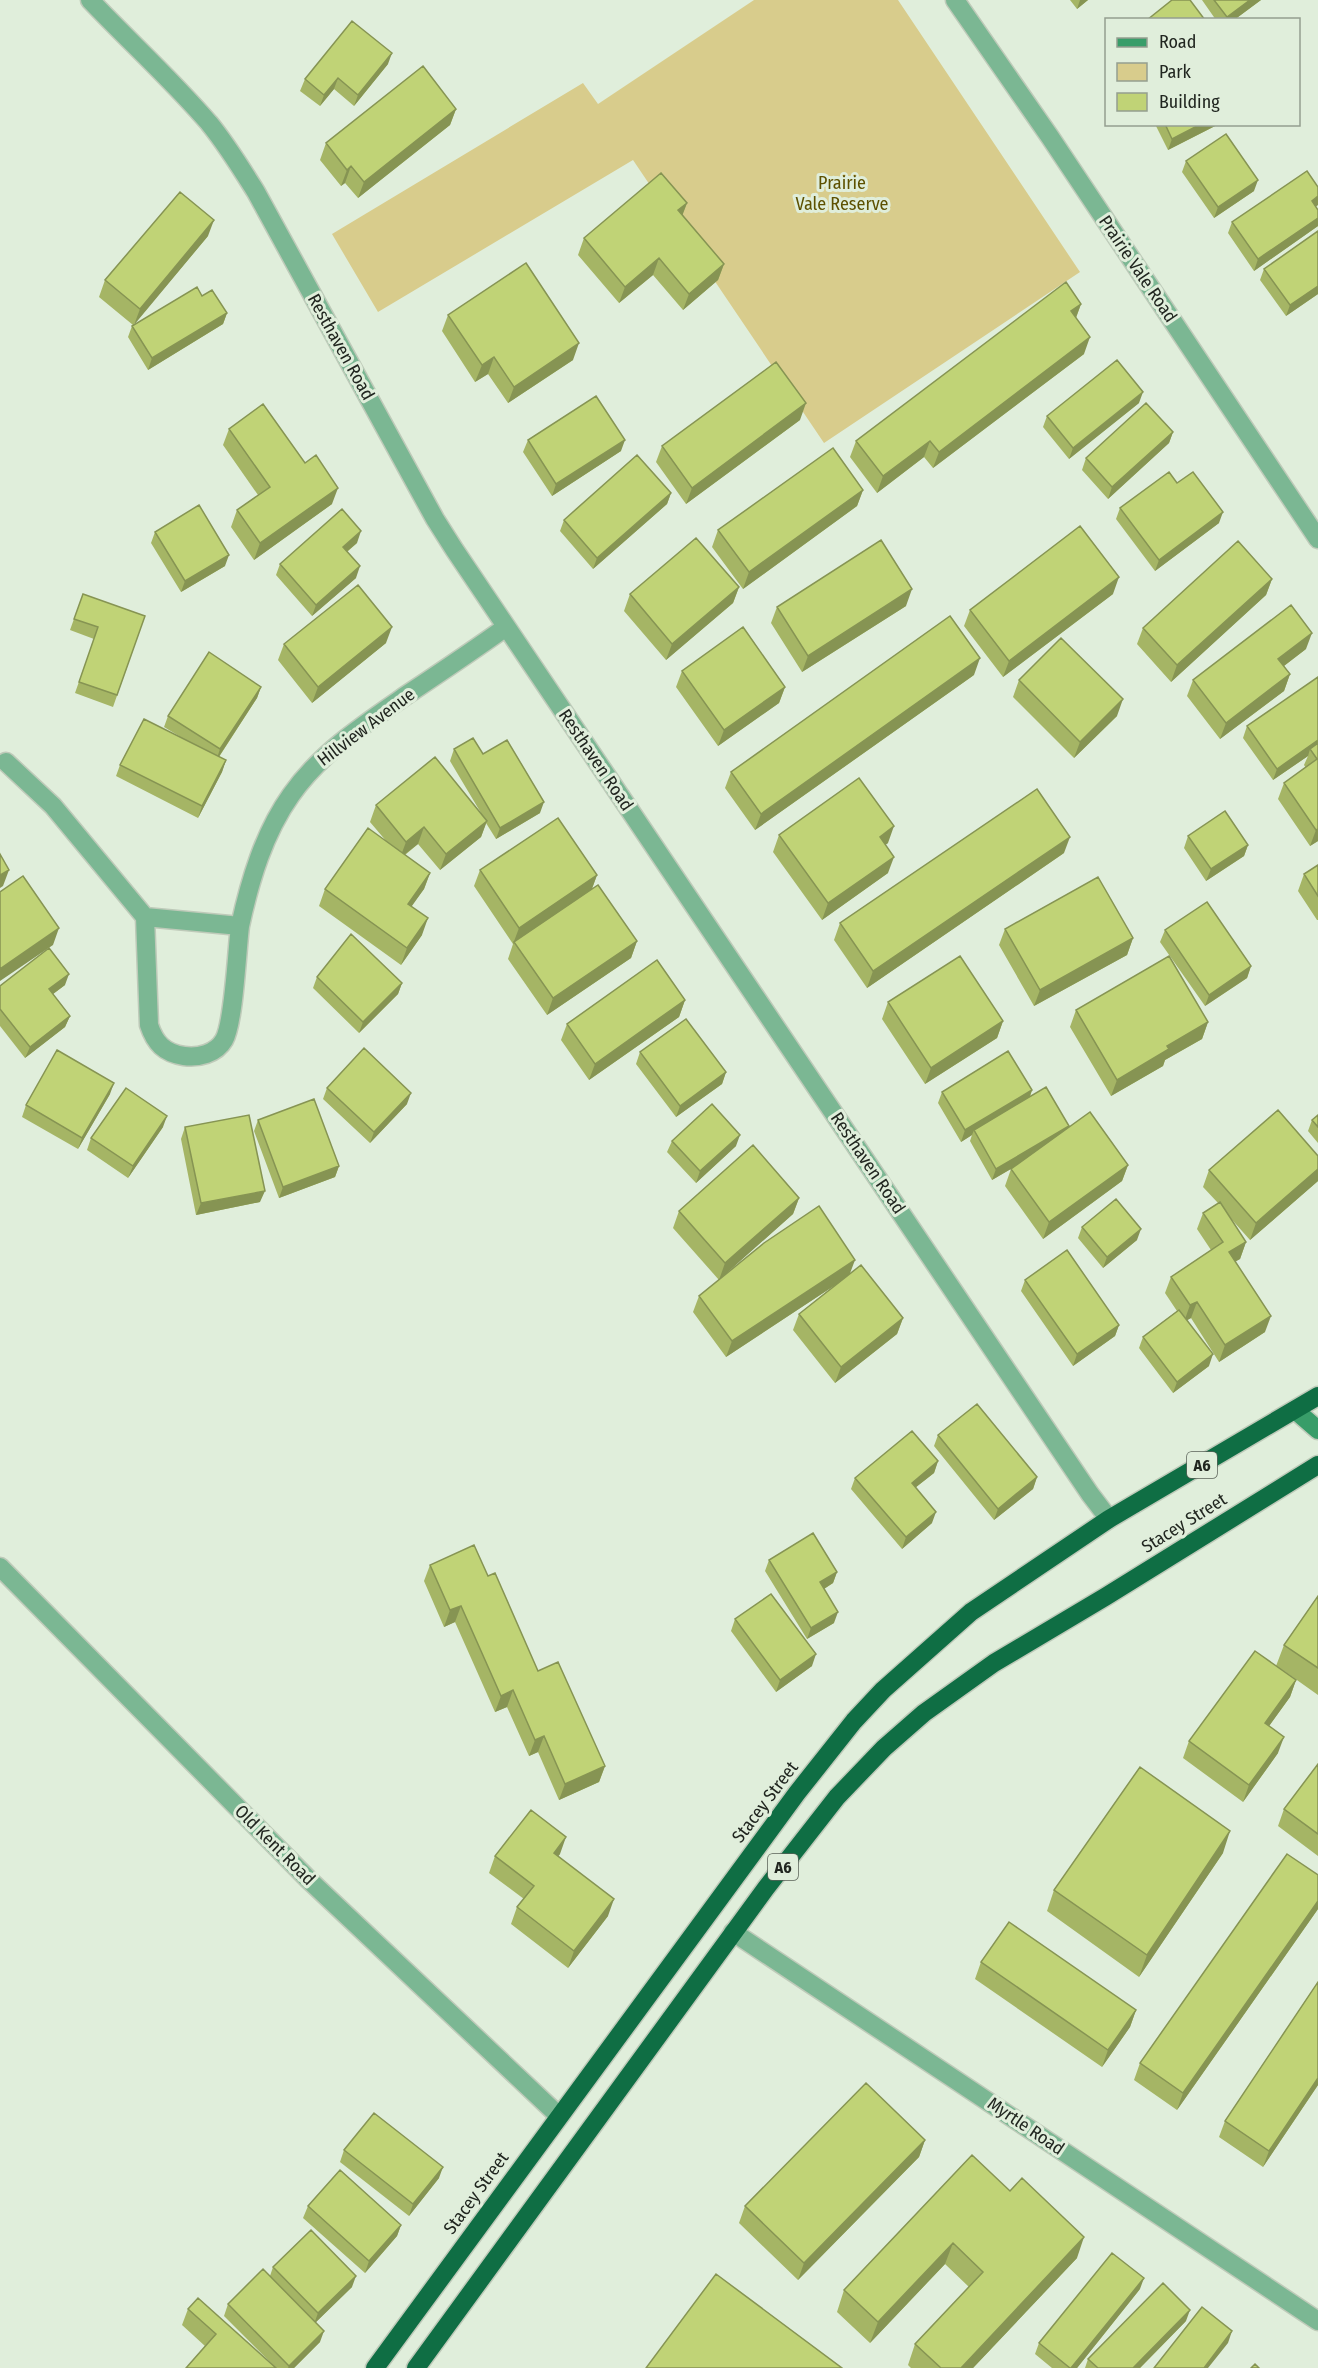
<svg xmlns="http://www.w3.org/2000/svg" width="1318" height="2368" font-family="'Fira Sans Condensed',sans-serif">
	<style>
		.green { fill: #d8cc8c }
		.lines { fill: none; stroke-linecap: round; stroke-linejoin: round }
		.street-casing { stroke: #becab9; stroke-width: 21 }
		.secondary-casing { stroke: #becab9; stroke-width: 21 }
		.highway-casing { stroke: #becab9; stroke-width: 21 }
		.street { stroke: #7bb793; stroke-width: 18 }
		.secondary { stroke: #389d69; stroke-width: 18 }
		.highway { stroke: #0f6e44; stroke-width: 18 }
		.wall { fill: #a5b565 }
		.shaded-wall { fill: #869453 }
		.building { fill: #c0d376; stroke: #869453; stroke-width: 1.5 }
		.labels { text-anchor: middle; stroke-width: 6; stroke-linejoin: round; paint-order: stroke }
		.shield { fill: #e0eedb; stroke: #5a6258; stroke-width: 1.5 }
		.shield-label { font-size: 16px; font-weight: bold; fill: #212620 }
		.park-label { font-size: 18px; fill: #5d5100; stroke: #e0eedb }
		.street-label { font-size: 18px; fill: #212620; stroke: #e0eedb }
	</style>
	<rect width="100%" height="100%" fill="#e0eedb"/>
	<path class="green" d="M754 0H898L1080 272 824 443 633 160 378 312 332 234 583 83 598 104Z"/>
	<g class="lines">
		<defs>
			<path id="street" d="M90 0C129 41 172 80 209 123 227 145 241 168 256 192L435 519 454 549 1090 1494 1109 1519
				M955 0 1050 137 1318 539
				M6 762 53 806 145 917 240 926C250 880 264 833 291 795 321 752 366 723 408 694 441 672 474 650 506 627
				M145 917 149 1025C155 1043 164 1053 184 1056 198 1058 216 1054 224 1040 234 1023 237 949 240 926
				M0 1567 308 1879 559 2116
				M733 1932 1318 2321"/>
			<path id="secondary" d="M1295 1410 1318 1430"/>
			<path id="highway" d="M375 2368 797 1793 854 1721 883 1690 971 1612 1109 1519 1318 1396
				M416 2368 766 1888 837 1797 884 1748 924 1713 994 1663 1105 1597 1318 1465"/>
		</defs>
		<use href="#street" class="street-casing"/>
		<use href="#secondary" class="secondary-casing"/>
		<use href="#highway" class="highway-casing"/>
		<use href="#street" class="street"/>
		<use href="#secondary" class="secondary"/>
		<use href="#highway" class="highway"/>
	</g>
	<path class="wall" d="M1070 0H1088L1077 9Z
		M1202 0H1261L1234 20H1216Z
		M388 64 354 106 334 89 320 106 300 91 305 79Z
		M456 109 450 125 358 198 345 183 341 186 320 160 326 143Z
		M1155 124H1219L1168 150Z
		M1186 161 1254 191 1214 218 1182 172Z
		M687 203 682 215 724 264 718 280 683 310 653 275 619 303 578 255 584 238Z
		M1318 205 1316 206 1318 210V226L1254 271 1228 233 1232 222Z
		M1318 231V294L1286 316 1260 280 1264 269Z
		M208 236 134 324 227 313 223 324 148 370 128 337 132 326 133 325 99 297 105 280Z
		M1081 304 1076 318 1084 354 933 468 924 457 877 493 850 457 856 441Z
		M448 315 573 360 508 403 488 374 475 382 442 331Z
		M1139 403 1069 459 1043 427 1047 416Z
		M800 420 686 504 656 462 662 446Z
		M229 429 332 504 254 560 231 527 237 510 258 495 223 445Z
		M1173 432 1169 443 1108 499 1082 470 1086 458Z
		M528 440 621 451 552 496 523 452Z
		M1177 483 1219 523 1155 571 1116 519 1120 508Z
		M863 490 857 506 743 589 712 547 718 530Z
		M671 493 667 504 593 569 560 531 564 520Z
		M155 532 225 566 181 592 151 543Z
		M357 543 347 552 356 578 312 616 276 575 280 564Z
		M1272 579 1266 595 1171 682 1137 644 1143 628Z
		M739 587 733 603 666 660 624 611 630 594Z
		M83 594 145 616 113 707 75 693 94 639 70 630Z
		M1113 594 1003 677 964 626 970 610Z
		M906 606 802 672 771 623 777 607Z
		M386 643 312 703 278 660 284 644Z
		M1306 649 1284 666 1290 674 1284 691 1220 739 1187 696 1193 680Z
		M682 671 785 687 779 703 718 746 676 687Z
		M974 675 755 830 725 788 731 772Z
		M1318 677V841L1310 846 1278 799 1284 783 1306 768 1304 765 1308 756 1273 780 1243 738 1247 726Z
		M1019 680 1117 716 1074 758 1013 697Z
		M261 687 257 698 219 757 226 760 222 772 198 818 116 776 120 765 179 736 164 727 168 716Z
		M454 749 483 754 540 813 496 839 486 823 481 837 440 870 418 844 405 855 430 873 424 889 411 906 422 935 401 965 319 906 325 889 387 842 370 822 376 805 481 813 450 761Z
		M779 835 888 843 885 845 888 873 822 920 773 852Z
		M1188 836 1248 845 1244 856 1206 881 1184 848Z
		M1064 853 867 988 834 940 840 923Z
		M1318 865V920H1317L1298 891 1304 874Z
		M480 870 597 875 592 889 637 941 631 958 547 1015 508 959 513 944 474 886Z
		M1005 929 1133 938 1127 955 1034 1006 999 945Z
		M1165 930 1251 966 1247 978 1205 1006 1160 942Z
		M317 977 402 983 398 994 359 1033 313 988Z
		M65 985 53 994 70 1016 65 1027 25 1058 0 1026V986Z
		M685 1000 679 1017 589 1080 561 1040 567 1024Z
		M888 1002 1003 1021 997 1038 925 1084 882 1019Z
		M1076 1010 1208 1022 1202 1039 1165 1060 1163 1066 1111 1096 1070 1027Z
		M640 1052 726 1072 722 1084 676 1117 636 1064Z
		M327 1088 407 1104 370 1143 323 1099Z
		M1032 1090 1030 1097 1069 1126 1068 1128 1128 1165 1122 1181 1043 1239 1005 1186 1011 1169 1016 1166 992 1180 970 1141 972 1135 961 1142 938 1103 942 1092Z
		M110 1094 78 1149 22 1117 26 1105Z
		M1318 1115V1143L1308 1131 1312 1120Z
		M258 1120 339 1166 335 1177 279 1198 254 1131Z
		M163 1127 128 1178 87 1150 91 1138Z
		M185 1127 260 1202 196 1215 181 1139Z
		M672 1141 736 1146 696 1183 667 1152Z
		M1318 1156V1181L1250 1240 1226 1213 1246 1242 1240 1259 1235 1261 1265 1332 1219 1362 1191 1318 1187 1320 1209 1366 1173 1393 1139 1348 1143 1337 1177 1311 1165 1293 1171 1277 1211 1250 1197 1229 1203 1213 1218 1203 1203 1187 1209 1170Z
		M799 1198 793 1214 719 1279 850 1273 903 1318 897 1334 835 1383 793 1330 799 1314 835 1285 726 1357 693 1312 699 1296 719 1280 673 1228 679 1211Z
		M1082 1227 1137 1240 1103 1268 1078 1238Z
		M1025 1280 1119 1325 1115 1336 1073 1366 1021 1291Z
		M938 1435 1037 1477 1033 1489 994 1520 934 1446Z
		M938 1461 934 1473 915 1488 932 1523 902 1549 851 1489 855 1478Z
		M769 1560 837 1572 833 1583 824 1589 834 1623 807 1639 765 1571Z
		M430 1565 488 1576 538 1671 605 1766 599 1782 559 1800 538 1752 529 1756 507 1707 495 1712 455 1622 444 1627 424 1581Z
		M1318 1596V1695L1280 1668 1296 1680 1290 1697 1269 1726 1278 1753 1243 1802 1183 1758 1189 1741 1276 1666 1284 1645Z
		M735 1619 812 1666 776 1692 731 1631Z
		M1318 1764V1856L1278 1826 1284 1809Z
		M1223 1853 1139 1977 1047 1911 1054 1890Z
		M560 1854 558 1856 608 1916 568 1968 511 1924 517 1907 524 1899 489 1873 495 1856Z
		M1318 1875V1909L1177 2110 1134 2080 1140 2063Z
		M981 1962 1136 2010 1130 2027 1102 2067 975 1979Z
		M1318 1982V2085L1263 2167 1219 2137 1225 2121Z
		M925 2140 919 2157 798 2280 739 2223 745 2206Z
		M344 2150 439 2178 409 2216 340 2162Z
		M972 2155 1077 2258 973 2368H911L908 2365 915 2344 969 2287 945 2264 870 2343 837 2312 844 2290Z
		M308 2206 401 2225 397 2236 365 2273 303 2218Z
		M273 2267 352 2287 316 2322 320 2342 294 2368H186L205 2346 182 2325 188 2309 272 2364 224 2316 228 2304 270 2276Z
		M1140 2289 1077 2368H1052L1035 2354 1039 2343Z
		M1186 2321 1140 2368H1085L1088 2359Z"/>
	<path class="shaded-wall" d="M1080 0H1088L1077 9Z
		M1250 0H1261L1234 20H1226L1227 17Z
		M392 53 388 64 354 106 358 95Z
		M338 78 334 89 320 106 324 95Z
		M456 109 450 125 358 198 364 182Z
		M1201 124H1219L1168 150 1172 139Z
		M351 166 345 183 341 186 347 170Z
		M1258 180 1254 191 1214 218 1218 207Z
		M1318 196V205L1308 212 1312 201Z
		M687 203 681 219 678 210Z
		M1318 218V226L1254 271 1258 259Z
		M214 220 208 236 134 325 140 309Z
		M659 258 653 275 619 303 625 287Z
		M724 264 718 280 683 310 689 294Z
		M1318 286V294L1286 316 1290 305Z
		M1081 304 1075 320 1071 311Z
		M227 313 223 324 148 370 152 358Z
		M1090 337 1084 354 933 468 939 452Z
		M579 343 573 360 508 403 514 387Z
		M494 357 488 374 475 382 482 365Z
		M1143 392 1139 403 1069 459 1073 448Z
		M806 403 800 420 686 504 692 488Z
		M1173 432 1169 443 1108 499 1112 487Z
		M625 440 621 451 552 496 556 484Z
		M930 441 924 457 877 493 883 476Z
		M338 488 332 504 254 560 260 543Z
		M863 490 857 506 743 589 749 572Z
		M671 493 667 504 593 569 597 558Z
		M1223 512 1219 523 1155 571 1159 560Z
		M361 531 357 543 339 558 343 547Z
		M229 555 225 566 181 592 185 581Z
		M360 566 356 578 312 616 316 605Z
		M1119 577 1113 594 1003 677 1009 661Z
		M1272 579 1266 595 1171 682 1177 665Z
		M739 587 733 603 666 660 672 644Z
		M912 589 906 606 802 672 808 656Z
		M392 627 386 643 312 703 318 687Z
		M1312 633 1306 649 1272 675 1278 659Z
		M980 658 974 675 755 830 761 814Z
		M1290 674 1284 691 1220 739 1226 723Z
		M261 687 257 698 216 761 220 749Z
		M785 687 779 703 718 746 724 730Z
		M1123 699 1117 716 1074 758 1080 742Z
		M1318 740V749H1310L1308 756 1273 780 1277 769Z
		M226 760 222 772 198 818 202 806Z
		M544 802 540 813 496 839 500 828Z
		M487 821 481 837 440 870 446 854Z
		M894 826 888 843 874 853 880 837Z
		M424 827 418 844 400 858 406 842Z
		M1318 829V841L1310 846 1316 830Z
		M1070 837 1064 853 867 988 873 971Z
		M1248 845 1244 856 1206 881 1211 869Z
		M894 857 888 873 822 920 828 903Z
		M9 870 3 886 0 888V875Z
		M430 873 424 889 402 920 408 904Z
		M597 875 591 891 513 944 519 928Z
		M428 918 422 935 401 965 407 948Z
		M59 928 53 945 0 981V969Z
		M1133 938 1127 955 1034 1006 1040 990Z
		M637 941 631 958 547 1015 553 998Z
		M1251 966 1247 978 1205 1006 1209 995Z
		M69 974 65 985 45 1000 49 989Z
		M402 983 398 994 359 1033 363 1022Z
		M685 1000 679 1017 589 1080 595 1064Z
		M70 1016 65 1027 25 1058 30 1047Z
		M1003 1021 997 1038 925 1084 931 1068Z
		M1208 1022 1202 1039 1165 1060 1163 1066 1111 1096 1117 1080 1167 1046Z
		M726 1072 722 1084 676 1117 680 1106Z
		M114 1083 110 1094 78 1149 82 1138Z
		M1032 1090 1028 1101 974 1130 972 1135 961 1142 965 1130Z
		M411 1093 407 1104 370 1143 374 1132Z
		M167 1116 163 1127 128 1178 133 1166Z
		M1069 1126 1065 1137 992 1180 996 1169Z
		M740 1135 736 1146 696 1183 700 1171Z
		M1128 1165 1122 1181 1043 1239 1049 1222Z
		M339 1166 335 1177 279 1198 283 1187Z
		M1318 1169V1181L1250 1240 1256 1223Z
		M265 1191 260 1202 196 1215 201 1203Z
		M799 1198 793 1214 719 1280 725 1263Z
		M1141 1229 1137 1240 1103 1268 1107 1257Z
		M1246 1242 1240 1259 1223 1269 1229 1252Z
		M855 1260 849 1276 726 1357 732 1341Z
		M1197 1302 1191 1318 1184 1322 1190 1305Z
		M1271 1316 1265 1332 1219 1362 1225 1345Z
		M903 1318 897 1334 835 1383 841 1367Z
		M1119 1325 1115 1336 1073 1366 1077 1354Z
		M1213 1354 1209 1366 1173 1393 1177 1382Z
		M938 1461 934 1473 907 1494 912 1483Z
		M1037 1477 1033 1489 994 1520 998 1509Z
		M936 1512 932 1523 902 1549 906 1537Z
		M837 1572 833 1583 816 1594 820 1582Z
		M461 1606 455 1622 444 1627 450 1610Z
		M838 1612 834 1623 807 1639 811 1628Z
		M816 1654 812 1666 776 1692 780 1680Z
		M1296 1680 1290 1697 1259 1740 1265 1723Z
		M513 1690 507 1707 495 1712 501 1696Z
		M544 1736 538 1752 529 1756 535 1740Z
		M1284 1737 1278 1753 1243 1802 1249 1785Z
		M605 1766 599 1782 559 1800 565 1784Z
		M1230 1831 1223 1853 1139 1977 1147 1955Z
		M566 1837 560 1854 548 1869 554 1853Z
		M614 1899 608 1916 568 1968 574 1951Z
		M1318 1901V1909L1177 2110 1183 2093Z
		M1136 2010 1130 2027 1102 2067 1108 2050Z
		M1318 2078V2085L1263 2167 1269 2151Z
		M925 2140 919 2157 798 2280 804 2263Z
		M443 2167 439 2178 409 2216 413 2204Z
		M401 2225 397 2236 365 2273 369 2261Z
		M1084 2237 1077 2258 973 2368H961Z
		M953 2243 945 2264 870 2343 878 2322Z
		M356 2276 352 2287 314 2324 318 2313Z
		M1144 2278 1140 2289 1077 2368H1071Z
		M1190 2310 1186 2321 1140 2368H1133Z
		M324 2331 320 2342 294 2368H288L289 2366Z
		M1232 2331 1228 2343 1208 2368H1204Z"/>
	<path class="building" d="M1172 0H1190L1205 20H1147Z
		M1214 0H1250L1227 17Z
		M352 21 392 53 358 95 338 78 324 95 305 79Z
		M423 66 456 109 364 182 351 166 347 170 326 143Z
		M1165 124H1201L1172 139Z
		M1226 134 1258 180 1218 207 1186 161Z
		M1307 171 1318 187V196L1312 201 1318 210V218L1258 259 1232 222Z
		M661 173 687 203 678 210 724 264 689 294 659 258 625 287 584 238Z
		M180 192 214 220 140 309 105 280Z
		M1318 231V286L1290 305 1264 269Z
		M526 263 579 343 514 387 494 357 482 365 448 315Z
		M1066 282 1081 304 1071 311 1090 337 939 452 930 441 883 476 856 441Z
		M197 287 202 296 212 290 227 313 152 358 132 326Z
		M1117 360 1143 392 1073 448 1047 416Z
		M776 362 806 403 692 488 662 446Z
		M596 396 625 440 556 484 528 440Z
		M1146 403 1173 432 1112 487 1086 458Z
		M263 404 305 463 316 455 338 488 260 543 237 510 270 487 229 429Z
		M833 448 863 490 749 572 718 530Z
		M637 455 671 493 597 558 564 520Z
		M1169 472 1177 483 1193 472 1223 512 1159 560 1120 508Z
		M199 505 229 555 185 581 155 532Z
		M342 509 361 531 343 547 360 566 316 605 280 564Z
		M1080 526 1119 577 1009 661 970 610Z
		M696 538 739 587 672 644 630 594Z
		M881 540 912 589 808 656 777 607Z
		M1238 541 1272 579 1177 665 1143 628Z
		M358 585 392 627 318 687 284 644Z
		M83 594 145 616 117 695 79 682 98 627 74 619Z
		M1291 605 1312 633 1278 659 1290 674 1226 723 1193 680Z
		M950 616 980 658 761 814 731 772Z
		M743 627 785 687 724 730 682 671Z
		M1061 638 1123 699 1080 742 1019 680Z
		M209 652 261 687 220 749 168 716Z
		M1318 677V740L1277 769 1247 726Z
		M144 719 226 760 202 806 120 765Z
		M473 738 483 754 507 740 544 802 500 828 454 749Z
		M1318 743V829L1316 830 1284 783 1317 759 1310 749Z
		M435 757 487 821 446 854 424 827 406 842 376 805Z
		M859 778 894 826 880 837 894 857 828 903 779 835Z
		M1037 789 1070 837 873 971 840 923Z
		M1225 811 1248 845 1211 869 1188 836Z
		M558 818 597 875 519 928 480 870Z
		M368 828 430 873 408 904 428 918 407 948 325 889Z
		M0 854 9 870 0 875Z
		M1318 865V896L1304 874Z
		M23 876 59 928 0 969V892Z
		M1098 877 1133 938 1040 990 1005 929Z
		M598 885 637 941 553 998 514 942Z
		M1207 902 1251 966 1209 995 1165 930Z
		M351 934 402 983 363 1022 317 977Z
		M49 948 69 974 49 989 70 1016 30 1047 0 1009V986Z
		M960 956 1003 1021 931 1068 888 1002Z
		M1169 956 1208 1022 1167 1046 1169 1049 1117 1080 1076 1010Z
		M657 960 685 1000 595 1064 567 1024Z
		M686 1019 726 1072 680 1106 640 1052Z
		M364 1048 411 1093 374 1132 327 1088Z
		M57 1050 114 1083 82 1138 26 1105Z
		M1008 1051 1032 1090 965 1130 942 1092Z
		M1046 1087 1069 1126 996 1169 974 1130Z
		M126 1088 167 1116 133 1166 91 1138Z
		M314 1099 339 1166 283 1187 258 1120Z
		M712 1104 740 1135 700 1171 672 1141Z
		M1278 1110 1318 1156V1169L1256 1223 1209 1170Z
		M1090 1112 1128 1165 1049 1222 1011 1169Z
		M249 1115 265 1191 201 1203 185 1127Z
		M1318 1115V1127L1312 1120Z
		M753 1145 799 1198 725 1263 679 1211Z
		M1116 1199 1141 1229 1107 1257 1082 1227Z
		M1220 1202 1246 1242 1229 1252 1271 1316 1225 1345 1197 1302 1190 1305 1171 1277 1223 1242 1203 1213Z
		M819 1206 855 1260 732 1341 699 1296 764 1243Z
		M1067 1250 1119 1325 1077 1354 1025 1280Z
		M861 1265 903 1318 841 1367 799 1314Z
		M1179 1310 1213 1354 1177 1382 1143 1337Z
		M977 1404 1037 1477 998 1509 938 1435Z
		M912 1431 938 1461 912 1483 936 1512 906 1537 855 1478Z
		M813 1533 837 1572 820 1582 838 1612 811 1628 769 1560Z
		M474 1545 488 1576 495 1573 538 1671 558 1662 605 1766 565 1784 544 1736 535 1740 513 1690 501 1696 461 1606 450 1610 430 1565Z
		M771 1594 816 1654 780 1680 735 1619Z
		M1318 1596V1668L1284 1645Z
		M1255 1651 1296 1680 1265 1723 1284 1737 1249 1785 1189 1741Z
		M1318 1764V1834L1284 1809Z
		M1140 1767 1230 1831 1147 1955 1054 1890Z
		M531 1810 566 1837 554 1853 614 1899 574 1951 517 1907 534 1886 495 1856Z
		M1287 1854 1318 1875V1901L1183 2093 1140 2063Z
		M1009 1922 1136 2010 1108 2050 981 1962Z
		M1318 1982V2078L1269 2151 1225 2121Z
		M866 2083 925 2140 804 2263 745 2206Z
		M374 2113 443 2167 413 2204 344 2150Z
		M972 2155 1010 2191 1022 2178 1084 2237 961 2368H941L915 2344 983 2272 953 2243 878 2322 844 2290Z
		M340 2170 401 2225 369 2261 308 2206Z
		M311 2230 356 2276 318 2313 273 2267Z
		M1112 2253 1144 2278 1071 2368H1070L1039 2343Z
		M263 2269 324 2331 289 2366 228 2304Z
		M716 2274 842 2368H646Z
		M1163 2283 1190 2310 1133 2368H1098L1088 2359Z
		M198 2298 276 2368H186L216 2334 188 2309Z
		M1202 2307 1232 2331 1204 2368H1154Z
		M1255 2364 1259 2368H1251Z"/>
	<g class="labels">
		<g class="shield">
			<rect x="1187" y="1452" width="30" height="26" rx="4.5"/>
			<rect x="768" y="1854" width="30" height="26" rx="4.5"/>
		</g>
		<g class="shield-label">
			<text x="1202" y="1471">A6</text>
			<text x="783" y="1873">A6</text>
		</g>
		<g class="park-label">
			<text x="842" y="189">Prairie<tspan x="842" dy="21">Vale Reserve</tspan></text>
		</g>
		<g class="street-label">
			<text transform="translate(1138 269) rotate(56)" y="6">Prairie Vale Road</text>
			<text transform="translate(341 347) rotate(61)" y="6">Resthaven Road</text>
			<text transform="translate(366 727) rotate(-37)" y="6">Hillview Avenue</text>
			<text transform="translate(596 760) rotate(56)" y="6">Resthaven Road</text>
			<text transform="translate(868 1163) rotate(56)" y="6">Resthaven Road</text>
			<text transform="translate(1184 1523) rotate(-32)" y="6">Stacey Street</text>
			<text transform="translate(765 1802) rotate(-53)" y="6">Stacey Street</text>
			<text transform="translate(275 1845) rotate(45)" y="6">Old Kent Road</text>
			<text transform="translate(1026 2126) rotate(34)" y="6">Myrtle Road</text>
			<text transform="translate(476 2193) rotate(-54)" y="6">Stacey Street</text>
		</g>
	</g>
	<rect x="1105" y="18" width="195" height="108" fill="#e0eedb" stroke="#949e90" stroke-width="1.5"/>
	<rect x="1117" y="38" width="30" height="9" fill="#389d69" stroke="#949e90" stroke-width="1.5"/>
	<text x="1159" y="48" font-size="18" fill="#212620">Road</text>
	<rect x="1117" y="63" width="30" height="18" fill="#d8cc8c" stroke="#949e90" stroke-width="1.5"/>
	<text x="1159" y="78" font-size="18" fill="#212620">Park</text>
	<rect x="1117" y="93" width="30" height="18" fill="#c0d376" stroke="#949e90" stroke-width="1.5"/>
	<text x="1159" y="108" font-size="18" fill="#212620">Building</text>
</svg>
